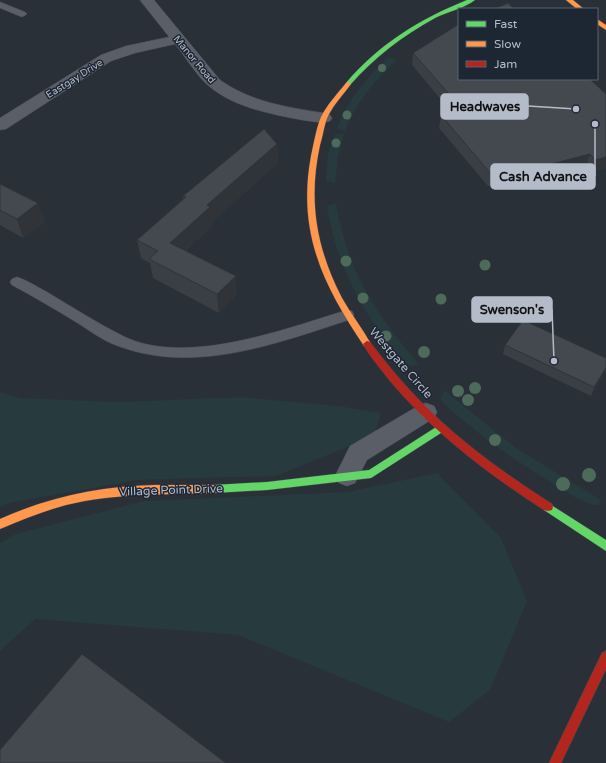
<svg xmlns="http://www.w3.org/2000/svg" width="606" height="763" font-family="'Varela Round',sans-serif">
	<style>
		.green { fill: #273a3e }
		.lines { fill: none; stroke-linecap: round; stroke-linejoin: round }
		.lane-casing { stroke: #484c53; stroke-width: 1 }
		.street-casing { stroke: #484c53; stroke-width: 1 }
		.fast-casing { stroke: #484c53; stroke-width: 1 }
		.slow-casing { stroke: #484c53; stroke-width: 1 }
		.jam-casing { stroke: #484c53; stroke-width: 1 }
		.lane { fill: #5a5e66; fill-rule: evenodd }
		.street { fill: #5a5e66; fill-rule: evenodd }
		.fast { fill: #63d668; fill-rule: evenodd }
		.slow { fill: #ff974d; fill-rule: evenodd }
		.jam { fill: #b3261e; fill-rule: evenodd }
		.tree { fill: #4e6a5a }
		.wall { fill: #3a3f45 }
		.shaded-wall { fill: #303338 }
		.building { fill: #444950; stroke: #303338 }
		.labels { text-anchor: middle; stroke-width: 3; stroke-linejoin: round; paint-order: stroke }
		.far-street-label { font-size: 10px; fill: #b4bcc9; stroke: #1d2633 }
		.street-label { font-size: 12px; fill: #b4bcc9; stroke: #1d2633 }
		.leader { fill: none; stroke: #b4bcc9; stroke-width: 1.5 }
		.callout-dot { fill: #b4bcc9; stroke: #1d2633; stroke-width: 1.5 }
		.callout { fill: #b4bcc9; stroke: #b4bcc9; stroke-width: 1.5 }
		.callout-label { font-size: 13px; text-anchor: middle; font-weight: bold; fill: #111 }
	</style>
	<rect width="100%" height="100%" fill="#2a3038"/>
	<path class="green" d="M388 57 396 60C375 81 355 103 345 131L337 129C347 100 367 78 388 57Z
		M335 134H344L338 156 335 183 326 181 328 154Z
		M336 203C347 271 376 315 420 365L407 366C366 320 336 267 327 206Z
		M444 390 516 448 601 500 599 505C586 506 566 491 555 485 514 460 475 433 440 400Z
		M0 392 20 398 120 402 241 397 338 406 381 413 374 436 276 476 137 480 9 503 0 507Z
		M437 473 501 538 527 601 490 690 449 722 238 635 35 619 0 651V543L16 534 144 501 348 492Z"/>
	<g class="lines">
		<defs>
			<path id="lane" d="M0 2 25 12 27 14 22 17 0 8Z
				M17 277C27 280 37 287 47 292 72 307 97 323 123 336 185 367 285 329 347 310L352 311 354 315 352 319C277 343 196 375 118 346 103 341 89 330 76 322 55 309 34 297 12 285L10 282 12 279Z"/>
			<path id="street" d="M140 0H154L220 80C251 102 286 107 324 113L330 115 332 118 330 121C321 124 312 121 302 120 271 114 236 108 210 87 198 78 185 56 175 44L135 53 111 61 6 129 0 130V118L101 55 126 46 169 37Z
				M426 403 434 406 437 412 434 418 367 460 355 483 347 486 339 483 335 476 350 446 418 406Z"/>
			<path id="fast" d="M467 0H475C465 8 447 12 435 18 402 36 375 57 350 85H346V83C379 44 420 19 467 0Z
				M441 424 444 425 446 428 444 431 371 478 267 490 214 493 210 492 209 489 210 486 214 485 267 482 369 470Z
				M548 503 606 540V551L544 510 543 507 544 504Z"/>
			<path id="slow" d="M566 0H573L584 9H577Z
				M597 19 606 25V30L597 24Z
				M348 82 351 84C343 95 334 104 328 116 324 125 323 136 320 145 308 200 316 248 342 298 351 314 362 328 371 344L367 347 364 346C323 285 297 232 311 156 314 143 316 129 321 117 327 105 337 94 346 83Z
				M155 485H214L218 486 219 489 218 492 214 493C163 495 116 493 66 505 43 511 22 520 0 529V519C49 497 101 486 155 485Z"/>
			<path id="jam" d="M367 341 370 342C423 413 477 456 552 504L553 507 552 510 548 511 544 510C487 473 434 433 390 381 381 369 370 357 363 344Z
				M606 651V669L561 763H549L602 653Z"/>
		</defs>
		<use href="#lane" class="lane-casing"/>
		<use href="#street" class="street-casing"/>
		<use href="#fast" class="fast-casing"/>
		<use href="#slow" class="slow-casing"/>
		<use href="#jam" class="jam-casing"/>
		<use href="#lane" class="lane"/>
		<use href="#street" class="street"/>
		<use href="#fast" class="fast"/>
		<use href="#slow" class="slow"/>
		<use href="#jam" class="jam"/>
	</g>
	<g class="tree">
		<circle cx="382" cy="68" r="4"/>
		<circle cx="347" cy="115" r="4.5"/>
		<circle cx="336" cy="143" r="4.5"/>
		<circle cx="346" cy="261" r="5.5"/>
		<circle cx="485" cy="265" r="5.5"/>
		<circle cx="363" cy="298" r="5.5"/>
		<circle cx="441" cy="299" r="5.5"/>
		<circle cx="386" cy="336" r="5.5"/>
		<circle cx="424" cy="352" r="6"/>
		<circle cx="475" cy="388" r="6"/>
		<circle cx="458" cy="391" r="6"/>
		<circle cx="468" cy="400" r="6"/>
		<circle cx="495" cy="440" r="6"/>
		<circle cx="589" cy="475" r="7"/>
		<circle cx="563" cy="484" r="7"/>
	</g>
	<path class="wall" d="M413 53 590 79 606 168 591 172 586 166 521 184 488 186 439 128 441 115 452 113 412 65Z
		M277 144 278 163 212 222V226L186 250 237 294 219 313 153 278 150 263 141 258 137 240 183 199V196Z
		M0 184 45 222 23 238 0 225Z
		M505 345 606 358V370L591 396 503 354Z"/>
	<path class="shaded-wall" d="M277 144 278 163 212 222V226L173 261 170 243 207 205Z
		M590 154 586 166 521 184 524 171Z
		M606 157V168L591 172 595 160Z
		M38 203 45 222 23 238 17 219Z
		M236 276 237 294 219 313 217 294Z
		M606 368V370L591 396 594 387Z"/>
	<path class="building" d="M508 3 514 9H494Z
		M459 24V79H590L606 94V157L595 160 590 154 524 171 491 174 441 115 463 110 413 53Z
		M264 129 277 144 207 205 210 207 170 243 236 276 217 294 149 259 158 251 137 240 186 197 183 196Z
		M0 184 38 203 17 219 0 210Z
		M523 320 606 358V368L594 387 505 345Z
		M82 654 226 763H0V750Z"/>
	<g class="labels">
		<g class="far-street-label">
			<text transform="translate(195 59) rotate(50)" y="4">Manor Road</text>
			<text transform="translate(74 78) rotate(-32)" y="4">Eastgay Drive</text>
		</g>
		<g class="street-label">
			<text transform="translate(401 363) rotate(49)" y="4">Westgate Circle</text>
			<text transform="translate(171 490) rotate(-2)" y="4">Village Point Drive</text>
		</g>
	</g>
	<path class="leader" d="M576 109L528 106M595 124L595 176M554 361L552 309"/>
	<g class="callout-dot">
		<circle cx="576" cy="109" r="4"/>
		<circle cx="595" cy="124" r="4"/>
		<circle cx="554" cy="361" r="4"/>
	</g>
	<g class="callout">
		<rect x="441" y="94" width="87" height="25" rx="4"/>
		<rect x="491" y="164" width="104" height="25" rx="4"/>
		<rect x="472" y="297" width="80" height="25" rx="4"/>
	</g>
	<g class="callout-label">
		<text x="485" y="111">Headwaves</text>
		<text x="543" y="181">Cash Advance</text>
		<text x="512" y="314">Swenson's</text>
	</g>
	<rect x="458" y="8" width="140" height="72" fill="#1d2633" stroke="#59626f"/>
	<rect x="466" y="21" width="20" height="6" fill="#63d668" stroke="#59626f"/>
	<text x="494" y="28" font-size="12" fill="#b4bcc9">Fast</text>
	<rect x="466" y="41" width="20" height="6" fill="#ff974d" stroke="#59626f"/>
	<text x="494" y="48" font-size="12" fill="#b4bcc9">Slow</text>
	<rect x="466" y="61" width="20" height="6" fill="#b3261e" stroke="#59626f"/>
	<text x="494" y="68" font-size="12" fill="#b4bcc9">Jam</text>
</svg>
